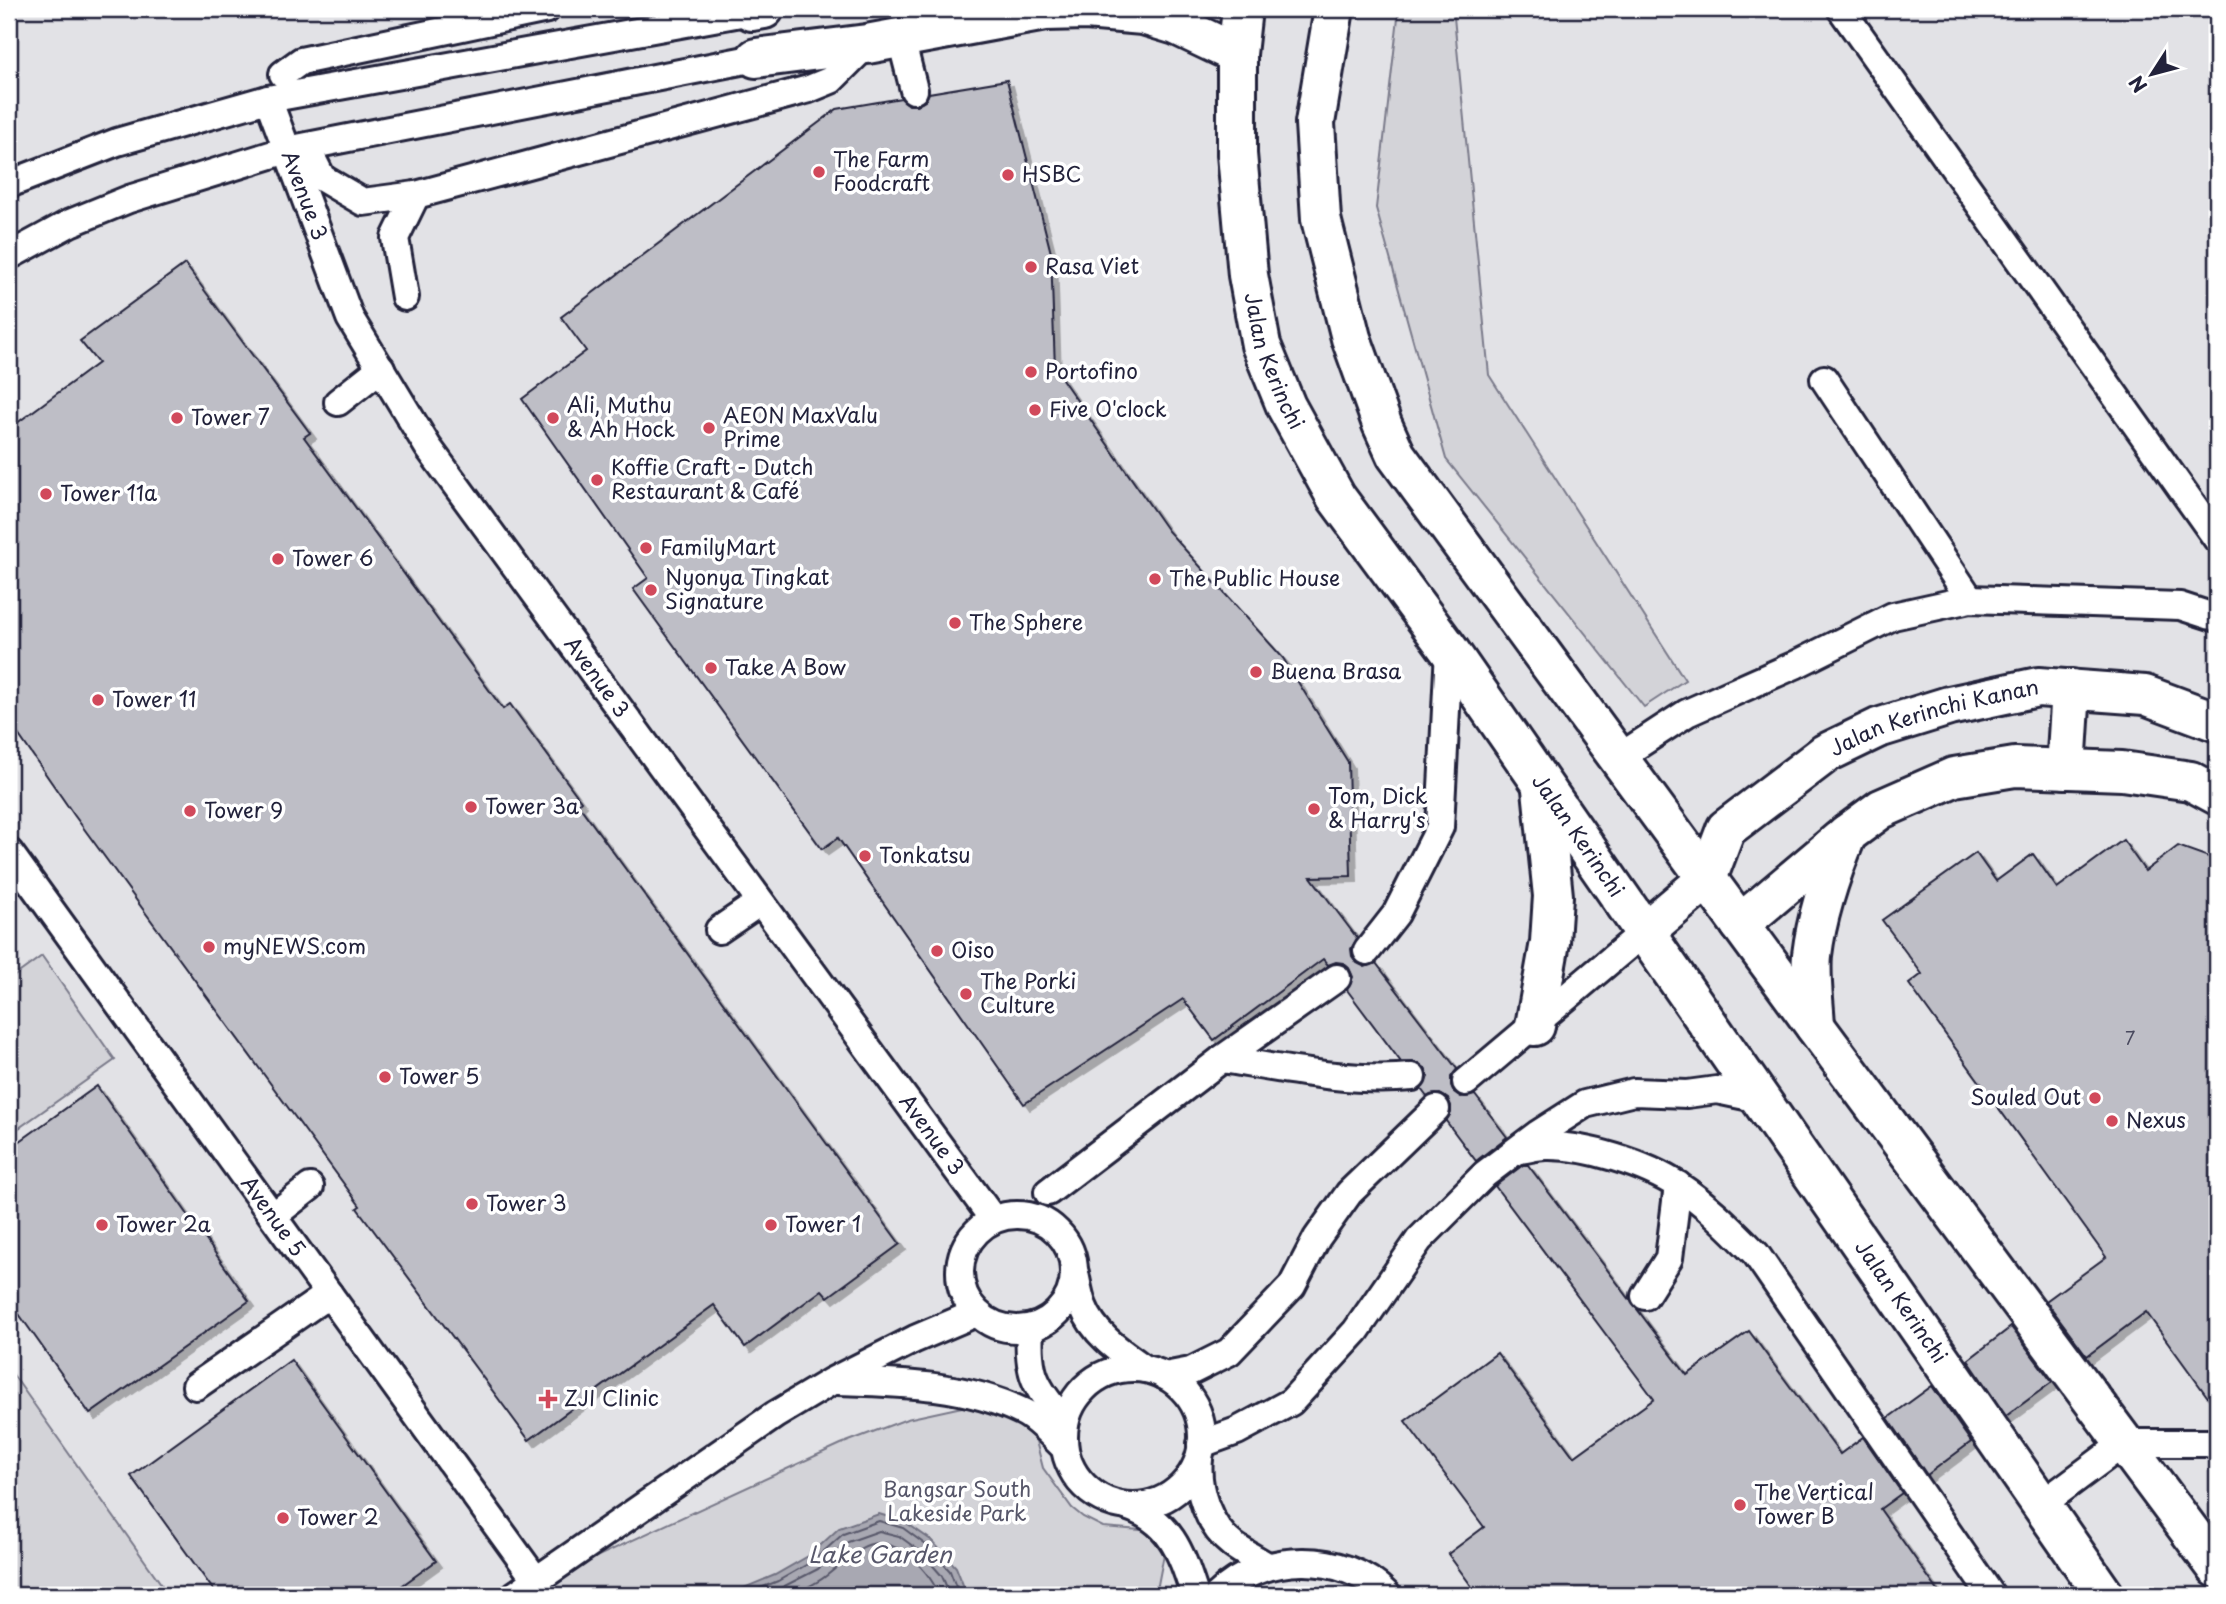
<svg xmlns="http://www.w3.org/2000/svg" width="2226" height="1604" font-family="'Playpen Sans',sans-serif">
	<style>
		.built { fill: #e2e2e6 }
		.green { fill: #d3d3d8; stroke: #7a7a8a; stroke-width: 2 }
		.water { fill: #a8a8b2; stroke: #727282; stroke-width: 2 }
		.lines { fill: none; stroke-linecap: round; stroke-linejoin: round }
		.shore { stroke: #58586b; stroke-width: 2 }
		.building { fill: #bebec6; stroke: #22223b; stroke-width: 2; filter: url(#shadow) }
		.lane-casing { stroke: #22223b; stroke-width: 32 }
		.street-casing { stroke: #22223b; stroke-width: 44 }
		.secondary-casing { stroke: #22223b; stroke-width: 44 }
		.lane { stroke: #fff; stroke-width: 26 }
		.street { stroke: #fff; stroke-width: 38 }
		.secondary { stroke: #fff; stroke-width: 38 }
		.poi-dot { fill: #d1495b; stroke: #fff; stroke-width: 2.5 }
		.labels { text-anchor: middle; stroke-width: 7; stroke-linejoin: round; paint-order: stroke }
		.number-label { font-size: 18px; fill: #49495e }
		.poi-label { font-size: 21px; fill: #22223b; stroke: #fff; text-anchor: start }
		.street-label { font-size: 21px; fill: #22223b; stroke: #fff }
		.park-label { font-size: 21px; fill: #57576a; stroke: #fff }
		.water-label { font-size: 23px; font-style: italic; fill: #58586b; stroke: #fff }
	</style>
	<defs>
		<filter id="shadow"><feDropShadow dx="6" dy="6" stdDeviation="0" flood-color="#0004"/></filter>
	</defs>
	<rect width="100%" height="100%" fill="#f2f2f3"/>
	<filter id="ink" filterUnits="userSpaceOnUse"><feTurbulence type="fractalNoise" baseFrequency=".0143" numOctaves="2"/><feDisplacementMap in="SourceGraphic" scale="14" xChannelSelector="R" yChannelSelector="G"/><feConvolveMatrix kernelMatrix="1 2 1 2 8 2 1 2 1" color-interpolation-filters="sRGB"/></filter>
	<g filter="url(#ink)">
		<path class="built" d="M9 9H2217V1595H9Z"/>
		<path class="green" d="M1399 9H1462L1454 17 1489 375 1685 680 1644 707 1446 459 1376 208Z
			M42 956 115 1060 9 1135V980Z
			M9 1369 169 1595H9Z
			M971 1405 1017 1418 1036 1441 1043 1468 1072 1508 1083 1517 1103 1527 1153 1531 1165 1549 1156 1595H540L596 1557 841 1444 907 1419Z"/>
		<path class="water" d="M879 1514 905 1522 931 1540 956 1567 967 1595H734L739 1590 775 1575 810 1555 839 1528Z"/>
		<g class="lines">
			<path class="shore" d="M743 1595 778 1581 813 1561 843 1534 879 1521 903 1528 926 1545 950 1571 959 1595
				M767 1595 818 1569 848 1542 879 1531 899 1536 921 1552 942 1576 950 1595
				M792 1595C803 1589 816 1584 826 1576 853 1556 869 1528 905 1553 920 1564 932 1578 939 1595"/>
		</g>
		<path class="building" d="M1007 80 1051 253 1055 369 1168 531 1283 658 1348 762 1351 876 1311 877 1357 938 1351 949 1352 956 1357 963 1365 967 1376 963 1457 1069 1451 1077V1085L1454 1092 1461 1097 1475 1095 1507 1137 1476 1161 1446 1121 1451 1113V1106L1448 1099 1440 1094 1427 1097 1421 1089 1428 1077 1425 1068 1418 1063 1401 1062 1347 990 1353 977 1349 968 1343 963 1336 962 1328 965 1323 959 1214 1040 1183 999 1024 1104 838 838 822 849 633 589 648 578 522 399 586 351 561 317 837 109 901 98 909 105H917L925 101 929 93Z
			M185 264 310 433 304 437 503 709 510 704 581 801 578 804 900 1244 828 1297 822 1290 745 1347 714 1305 529 1440 357 1208 360 1206 74 815 9 721V429L98 363 80 341Z
			M2123 840 2145 871 2178 846 2217 860V1410L2146 1312 2087 1356 2046 1301 2106 1257 1909 984 1922 974 1882 920 1976 853 1996 881 2033 854 2057 888Z
			M97 1086 249 1301 90 1414 9 1300V1149Z
			M1523 1165H1528L1687 1375 1749 1331 1840 1454 1863 1437 1902 1493 1880 1509 1941 1595H1478L1448 1554 1484 1527 1405 1421 1497 1353 1574 1457 1654 1399 1495 1186Z
			M2011 1327 2052 1382 2006 1416 1968 1360Z
			M291 1360 436 1561 389 1595H217L131 1476Z
			M1932 1386 1971 1442 1927 1475 1888 1418Z"/>
		<g class="lines">
			<defs>
				<g id="lane">
					<path d="M1841 9 2217 539"/>
					<path d="M901 39 914 90"/>
					<path d="M283 74 301 61 547 9"/>
					<path id="s1" d="M268 99 350 318 428 447 993 1219"/>
					<path d="M309 152 322 178 363 202 416 195"/>
					<path d="M9 184 117 142 268 99 752 11 751 9"/>
					<path d="M9 256 70 223 129 199 287 150 756 58"/>
					<path d="M405 297 395 238 416 195 809 89 831 80 867 44"/>
					<path d="M1824 379 1970 599"/>
					<path d="M338 402 381 368"/>
					<path d="M1618 758 1687 713 1795 665 1893 616 1970 599 2180 606 2217 618"/>
					<path id="s2" d="M9 852 536 1580"/>
					<path d="M719 930 760 902"/>
					<path d="M1367 951 1396 914 1440 827 1449 650"/>
					<path d="M1222 1059 1337 978"/>
					<path d="M1466 1082 1644 932"/>
					<path d="M1519 1150C1528 1149 1537 1146 1546 1146 1585 1145 1646 1164 1679 1186 1708 1205 1732 1230 1756 1254L1991 1595"/>
					<path d="M1048 1192 1222 1059C1285 1069 1349 1083 1412 1077"/>
					<circle cx="1017" cy="1272" r="57"/>
					<path d="M273 1216 310 1187"/>
					<path d="M1075 1273C1077 1283 1079 1296 1083 1306 1094 1335 1121 1352 1145 1369"/>
					<path d="M1645 1296 1669 1258 1678 1185"/>
					<path d="M1030 1329C1027 1377 1036 1386 1065 1423"/>
					<circle cx="1133" cy="1437" r="69"/>
					<path d="M1165 1376 1191 1371 1229 1352 1292 1286 1317 1238 1349 1193 1436 1109"/>
					<path d="M838 1381C900 1383 966 1384 1023 1412 1038 1419 1052 1436 1064 1447"/>
					<path d="M196 1386 329 1294"/>
					<path d="M1201 1444 1237 1431 1291 1402 1356 1331 1419 1240 1485 1174 1538 1134 1585 1104 1634 1092 1687 1094 1717 1090 1760 1099"/>
					<path d="M1199 1459C1196 1489 1208 1526 1233 1545 1244 1553 1256 1559 1267 1566"/>
					<path d="M2041 1505 2124 1443H2209L2217 1447"/>
					<path d="M1126 1506C1172 1521 1181 1553 1195 1595"/>
					<path d="M515 1595 775 1415 832 1381 915 1339 976 1313"/>
					<path d="M1218 1595C1261 1552 1344 1550 1387 1595"/>
				</g>
				<g id="street">
					<path d="M752 11 764 9"/>
					<path d="M756 58 867 44 1045 11 1086 10 1143 15 1176 25 1237 54"/>
					<path d="M2066 769 2071 689"/>
					<path d="M1740 924 1847 834 1881 809 1954 777 2015 767 2122 771 2191 781 2217 795"/>
					<path id="s3" d="M1644 932 1707 879 1726 829 1826 753 1878 728 1949 706 2038 687 2145 695 2217 722"/>
				</g>
				<g id="secondary">
					<path id="s4" d="M1242 9 1237 54V154L1248 275 1261 345 1286 406 1336 497 1449 650 2104 1595"/>
					<path d="M1334 9 1315 123 1321 219 1351 338 1382 424 1396 455 1815 1026 2217 1568"/>
					<path d="M1535 1026 1550 942 1553 896 1542 789"/>
					<path d="M1815 1026C1814 1003 1810 978 1812 955 1817 913 1831 873 1847 834"/>
				</g>
			</defs>
			<use href="#lane" class="lane-casing"/>
			<use href="#street" class="street-casing"/>
			<use href="#secondary" class="secondary-casing"/>
			<use href="#lane" class="lane"/>
			<use href="#street" class="street"/>
			<use href="#secondary" class="secondary"/>
		</g>
	</g>
	<g class="poi-dot">
		<circle cx="819" cy="172" r="7"/>
		<circle cx="1008" cy="175" r="7"/>
		<circle cx="1031" cy="267" r="7"/>
		<circle cx="1031" cy="372" r="7"/>
		<circle cx="1035" cy="410" r="7"/>
		<circle cx="177" cy="418" r="7"/>
		<circle cx="553" cy="418" r="7"/>
		<circle cx="709" cy="428" r="7"/>
		<circle cx="597" cy="480" r="7"/>
		<circle cx="46" cy="494" r="7"/>
		<circle cx="646" cy="548" r="7"/>
		<circle cx="278" cy="559" r="7"/>
		<circle cx="1155" cy="579" r="7"/>
		<circle cx="651" cy="590" r="7"/>
		<circle cx="955" cy="623" r="7"/>
		<circle cx="711" cy="668" r="7"/>
		<circle cx="1256" cy="672" r="7"/>
		<circle cx="98" cy="700" r="7"/>
		<circle cx="471" cy="807" r="7"/>
		<circle cx="1314" cy="809" r="7"/>
		<circle cx="190" cy="811" r="7"/>
		<circle cx="865" cy="856" r="7"/>
		<circle cx="209" cy="947" r="7"/>
		<circle cx="937" cy="951" r="7"/>
		<circle cx="966" cy="994" r="7"/>
		<circle cx="385" cy="1077" r="7"/>
		<circle cx="2095" cy="1098" r="7"/>
		<circle cx="2112" cy="1121" r="7"/>
		<circle cx="472" cy="1204" r="7"/>
		<circle cx="102" cy="1225" r="7"/>
		<circle cx="771" cy="1225" r="7"/>
		<path d="M544.5 1388.5h7v7h7v7h-7v7h-7v-7h-7v-7h7z"/>
		<circle cx="1740" cy="1505" r="7"/>
		<circle cx="283" cy="1518" r="7"/>
	</g>
	<g class="labels">
		<g class="number-label">
			<text x="2130" y="1045">7</text>
		</g>
		<g class="poi-label">
			<text x="833" y="167">The Farm<tspan x="833" dy="24">Foodcraft</tspan></text>
			<text x="1022" y="182">HSBC</text>
			<text x="1045" y="274">Rasa Viet</text>
			<text x="1045" y="379">Portofino</text>
			<text x="567" y="413">Ali, Muthu<tspan x="567" dy="24">&amp; Ah Hock</tspan></text>
			<text x="1049" y="417">Five O'clock</text>
			<text x="723" y="423">AEON MaxValu<tspan x="723" dy="24">Prime</tspan></text>
			<text x="191" y="425">Tower 7</text>
			<text x="611" y="475">Koffie Craft - Dutch<tspan x="611" dy="24">Restaurant &amp; Café</tspan></text>
			<text x="60" y="501">Tower 11a</text>
			<text x="660" y="555">FamilyMart</text>
			<text x="292" y="566">Tower 6</text>
			<text x="665" y="585">Nyonya Tingkat<tspan x="665" dy="24">Signature</tspan></text>
			<text x="1169" y="586">The Public House</text>
			<text x="969" y="630">The Sphere</text>
			<text x="725" y="675">Take A Bow</text>
			<text x="1270" y="679">Buena Brasa</text>
			<text x="112" y="707">Tower 11</text>
			<text x="1328" y="804">Tom, Dick<tspan x="1328" dy="24">&amp; Harry's</tspan></text>
			<text x="485" y="814">Tower 3a</text>
			<text x="204" y="818">Tower 9</text>
			<text x="879" y="863">Tonkatsu</text>
			<text x="223" y="954">myNEWS.com</text>
			<text x="951" y="958">Oiso</text>
			<text x="980" y="989">The Porki<tspan x="980" dy="24">Culture</tspan></text>
			<text x="399" y="1084">Tower 5</text>
			<text x="2081" y="1105" text-anchor="end">Souled Out</text>
			<text x="2126" y="1128">Nexus</text>
			<text x="486" y="1211">Tower 3</text>
			<text x="116" y="1232">Tower 2a</text>
			<text x="785" y="1232">Tower 1</text>
			<text x="564" y="1406">ZJI Clinic</text>
			<text x="1754" y="1500">The Vertical<tspan x="1754" dy="24">Tower B</tspan></text>
			<text x="297" y="1525">Tower 2</text>
		</g>
		<g class="street-label">
			<text dy="7" stroke="none"><textPath href="#s1" startOffset="103">Avenue 3</textPath></text>
			<text dy="7" stroke="none"><textPath href="#s4" startOffset="357">Jalan Kerinchi</textPath></text>
			<text dy="7" stroke="none"><textPath href="#s1" startOffset="670">Avenue 3</textPath></text>
			<text dy="7" stroke="none"><textPath href="#s3" startOffset="376">Jalan Kerinchi Kanan</textPath></text>
			<text dy="7" stroke="none"><textPath href="#s4" startOffset="924">Jalan Kerinchi</textPath></text>
			<text dy="7" stroke="none"><textPath href="#s1" startOffset="1237">Avenue 3</textPath></text>
			<text dy="7" stroke="none"><textPath href="#s2" startOffset="450">Avenue 5</textPath></text>
			<text dy="7" stroke="none"><textPath href="#s4" startOffset="1491">Jalan Kerinchi</textPath></text>
		</g>
		<g class="park-label">
			<text x="957" y="1497">Bangsar South<tspan x="957" dy="24">Lakeside Park</tspan></text>
		</g>
		<g class="water-label">
			<text x="880" y="1563">Lake Garden</text>
		</g>
	</g>
	<rect width="2226" height="1604" fill="none" stroke="#fff" stroke-width="35"/>
	<rect x="18" y="18" width="2191" height="1569" fill="none" stroke="#22223b" stroke-width="2.5" filter="url(#ink)"/>
	<g transform="translate(2152 74) rotate(234)" stroke="#ffffff" stroke-width="5" paint-order="stroke">
	<path d="M0-5L12 26L0 18L-12 26Z" fill="#22223b"/>
	<text y="-10" font-size="19" font-weight="bold" text-anchor="middle" fill="#22223b">N</text>
	</g>
</svg>
